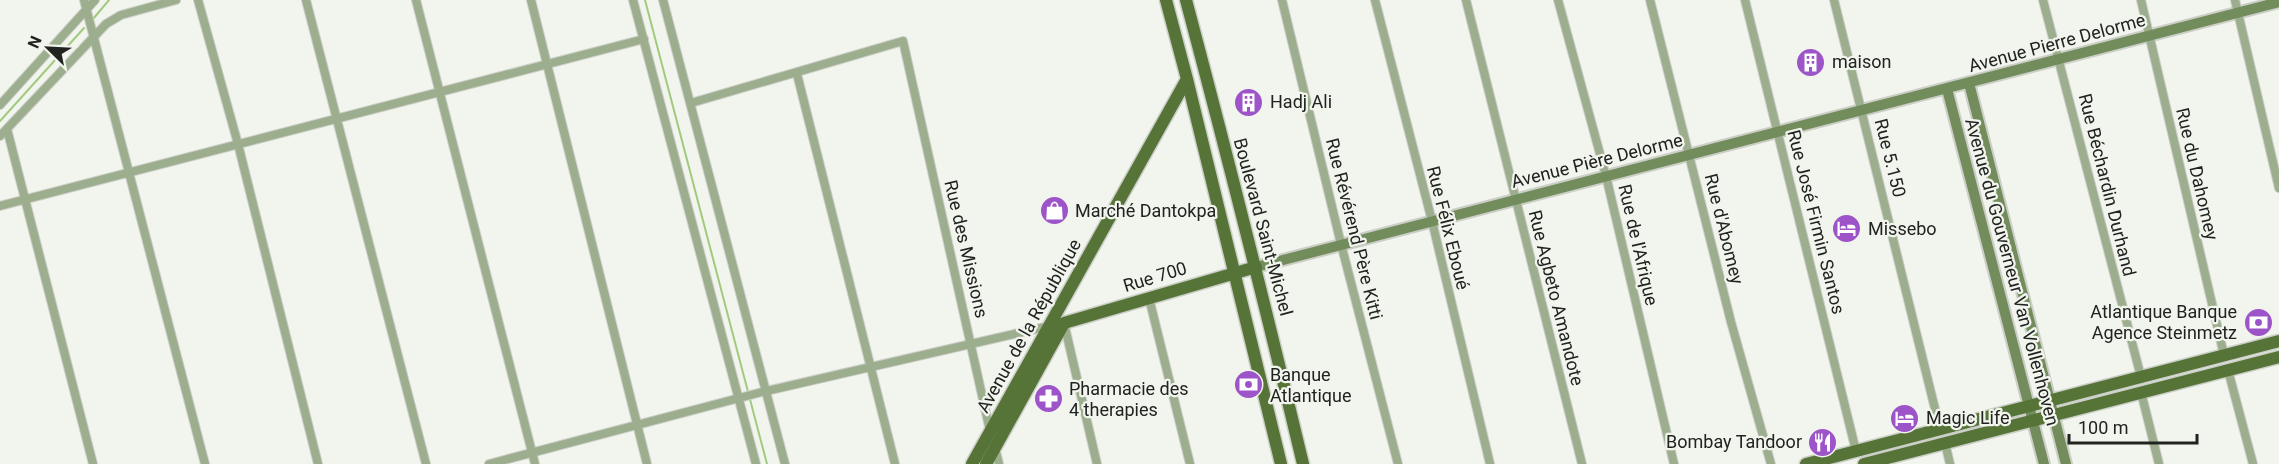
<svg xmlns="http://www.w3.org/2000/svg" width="2279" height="464" font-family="Roboto,sans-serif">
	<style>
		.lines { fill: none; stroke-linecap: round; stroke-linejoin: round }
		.stream { stroke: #a2ca7e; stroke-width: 2 }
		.minor-casing { stroke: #cccfc8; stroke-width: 10 }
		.secondary-casing { stroke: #cccfc8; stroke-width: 14 }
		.primary-casing { stroke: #cccfc8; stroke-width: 15 }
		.minor { stroke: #9dae8e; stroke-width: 8 }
		.secondary { stroke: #738c5c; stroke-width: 10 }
		.primary { stroke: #567438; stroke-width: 12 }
		.labels { text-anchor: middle; stroke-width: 4.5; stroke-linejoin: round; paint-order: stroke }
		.street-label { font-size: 18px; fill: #212320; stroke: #f1f5ed }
		.poi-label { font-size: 18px; fill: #212320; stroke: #f1f5ed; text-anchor: start }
	</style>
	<rect width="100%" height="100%" fill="#f1f5ed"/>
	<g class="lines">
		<path class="stream" d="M645 0 767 464
			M93 19 109 0
			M0 121 84 28"/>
		<defs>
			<path id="minor" d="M84 0 205 464
				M198 0 238 144 318 464
				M306 0 426 464
				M416 0 535 464
				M531 0 647 464
				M633 0 756 464
				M663 0 785 464
				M1282 0 1341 244 1398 464
				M1375 0 1432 221 1490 464
				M1466 0 1582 464
				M1558 0 1606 176 1674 464
				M1650 0 1731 322 1771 464
				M1745 0 1856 451
				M1834 0 1940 429
				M2043 0 2141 377
				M2141 0 2224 355
				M2235 0 2279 188
				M797 74 895 464
				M691 103 903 41 990 431
				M0 105 95 0
				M7 129 93 464
				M0 136 106 24 121 15 176 0
				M0 206 644 39
				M1149 298 1190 464
				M1064 323 1097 464
				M2228 370 2253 464
				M2141 392 2159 464
				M1945 443 1950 464
				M995 448 999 464
				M489 464 762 392 1049 326"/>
			<path id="secondary" d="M1969 83 2066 464
				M1947 89 2044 464
				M1256 267 2279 2"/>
			<path id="primary" d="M1166 0 1187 79 1281 464
				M1186 0C1227 154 1266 309 1303 464
				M972 464 1187 79
				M986 464 1064 323 1256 267
				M1806 464 2279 341
				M1864 464 2279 357"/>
		</defs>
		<use href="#minor" class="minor-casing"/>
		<use href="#secondary" class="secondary-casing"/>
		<use href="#primary" class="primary-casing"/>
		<use href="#minor" class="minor"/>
		<use href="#secondary" class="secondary"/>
		<use href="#primary" class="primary"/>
	</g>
	<defs>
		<symbol id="building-disc" viewBox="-11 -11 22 22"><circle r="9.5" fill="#9c54c8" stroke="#f1f5ed"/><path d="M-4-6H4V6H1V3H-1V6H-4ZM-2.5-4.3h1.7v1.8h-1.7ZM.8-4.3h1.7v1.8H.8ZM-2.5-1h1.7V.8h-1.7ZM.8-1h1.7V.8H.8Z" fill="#fff"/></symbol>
		<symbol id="shop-disc" viewBox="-11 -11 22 22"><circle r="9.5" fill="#9c54c8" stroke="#f1f5ed"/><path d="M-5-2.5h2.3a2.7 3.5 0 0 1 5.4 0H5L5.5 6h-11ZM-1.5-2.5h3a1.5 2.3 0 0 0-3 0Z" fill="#fff"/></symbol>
		<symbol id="hotel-disc" viewBox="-11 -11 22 22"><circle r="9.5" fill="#9c54c8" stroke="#f1f5ed"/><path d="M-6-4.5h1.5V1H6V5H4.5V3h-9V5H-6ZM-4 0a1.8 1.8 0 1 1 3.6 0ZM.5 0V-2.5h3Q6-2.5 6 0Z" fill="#fff"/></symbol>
		<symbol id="bank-disc" viewBox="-11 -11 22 22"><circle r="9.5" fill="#9c54c8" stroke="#f1f5ed"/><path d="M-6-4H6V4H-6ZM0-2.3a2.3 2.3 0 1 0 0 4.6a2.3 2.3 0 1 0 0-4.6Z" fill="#fff"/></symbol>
		<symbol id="pharmacy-disc" viewBox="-11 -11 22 22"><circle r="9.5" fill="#9c54c8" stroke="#f1f5ed"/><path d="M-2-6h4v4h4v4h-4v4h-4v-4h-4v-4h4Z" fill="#fff"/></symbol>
		<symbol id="restaurant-disc" viewBox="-11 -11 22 22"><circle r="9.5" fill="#9c54c8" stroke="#f1f5ed"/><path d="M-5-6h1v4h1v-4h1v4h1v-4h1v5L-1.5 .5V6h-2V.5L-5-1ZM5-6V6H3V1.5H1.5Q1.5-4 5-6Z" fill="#fff"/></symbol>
	</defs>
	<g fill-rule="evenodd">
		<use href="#building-disc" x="1794" y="46" width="33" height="33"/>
		<use href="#building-disc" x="1232" y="86" width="33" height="33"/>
		<use href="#shop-disc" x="1038" y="194" width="33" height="33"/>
		<use href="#hotel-disc" x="1830" y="212" width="33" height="33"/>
		<use href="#bank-disc" x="2242" y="306" width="33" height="33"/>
		<use href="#bank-disc" x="1232" y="368" width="33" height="33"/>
		<use href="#pharmacy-disc" x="1032" y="382" width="33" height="33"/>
		<use href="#hotel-disc" x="1888" y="402" width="33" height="33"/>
		<use href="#restaurant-disc" x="1806" y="426" width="33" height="33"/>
	</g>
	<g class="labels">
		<g class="street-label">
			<text transform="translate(2057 43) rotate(-15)" y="6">Avenue Pierre Delorme</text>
			<text transform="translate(1890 158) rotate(76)" y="6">Rue 5.150</text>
			<text transform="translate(1597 161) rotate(-14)" y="6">Avenue Pière Delorme</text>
			<text transform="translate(2197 174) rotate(77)" y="6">Rue du Dahomey</text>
			<text transform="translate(2107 185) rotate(76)" y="6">Rue Béchardin Durhand</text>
			<text transform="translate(1816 222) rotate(76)" y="6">Rue José Firmin Santos</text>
			<text transform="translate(1263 227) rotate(75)" y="6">Boulevard Saint-Michel</text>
			<text transform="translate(1448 228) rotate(76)" y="6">Rue Félix Eboué</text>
			<text transform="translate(1354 229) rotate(76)" y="6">Rue Révérend Père Kitti</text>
			<text transform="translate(1724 229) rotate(76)" y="6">Rue d'Abomey</text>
			<text transform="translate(1638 245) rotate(77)" y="6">Rue de l'Afrique</text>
			<text transform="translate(966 249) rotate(77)" y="6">Rue des Missions</text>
			<text transform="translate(2012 272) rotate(75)" y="6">Avenue du Gouverneur Van Vollenhoven</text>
			<text transform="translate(1155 277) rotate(-17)" y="6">Rue 700</text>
			<text transform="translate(1556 298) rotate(76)" y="6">Rue Agbeto Amandote</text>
			<text transform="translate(1029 326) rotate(-61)" y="6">Avenue de la République</text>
		</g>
		<g class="poi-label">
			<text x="1832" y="68">maison</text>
			<text x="1270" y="108">Hadj Ali</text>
			<text x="1075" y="217">Marché Dantokpa</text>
			<text x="1868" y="235">Missebo</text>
			<text x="2237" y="318" text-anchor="end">Atlantique Banque<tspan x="2237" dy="21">Agence Steinmetz</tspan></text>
			<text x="1270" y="381">Banque<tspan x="1270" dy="21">Atlantique</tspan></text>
			<text x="1069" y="395">Pharmacie des<tspan x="1069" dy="21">4 therapies</tspan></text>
			<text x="1926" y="424">Magic Life</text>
			<text x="1802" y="448" text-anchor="end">Bombay Tandoor</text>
		</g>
	</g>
	<g transform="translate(48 48) rotate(294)" stroke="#f1f5ed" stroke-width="4.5" paint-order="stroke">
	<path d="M0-4.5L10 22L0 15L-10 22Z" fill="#212320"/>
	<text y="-9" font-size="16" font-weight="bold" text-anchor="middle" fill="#212320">N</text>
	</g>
	<path d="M2069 434v9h128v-9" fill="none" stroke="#212320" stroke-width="3"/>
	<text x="2078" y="434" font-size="18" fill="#212320" stroke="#f1f5ed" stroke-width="4.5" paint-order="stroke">100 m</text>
</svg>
